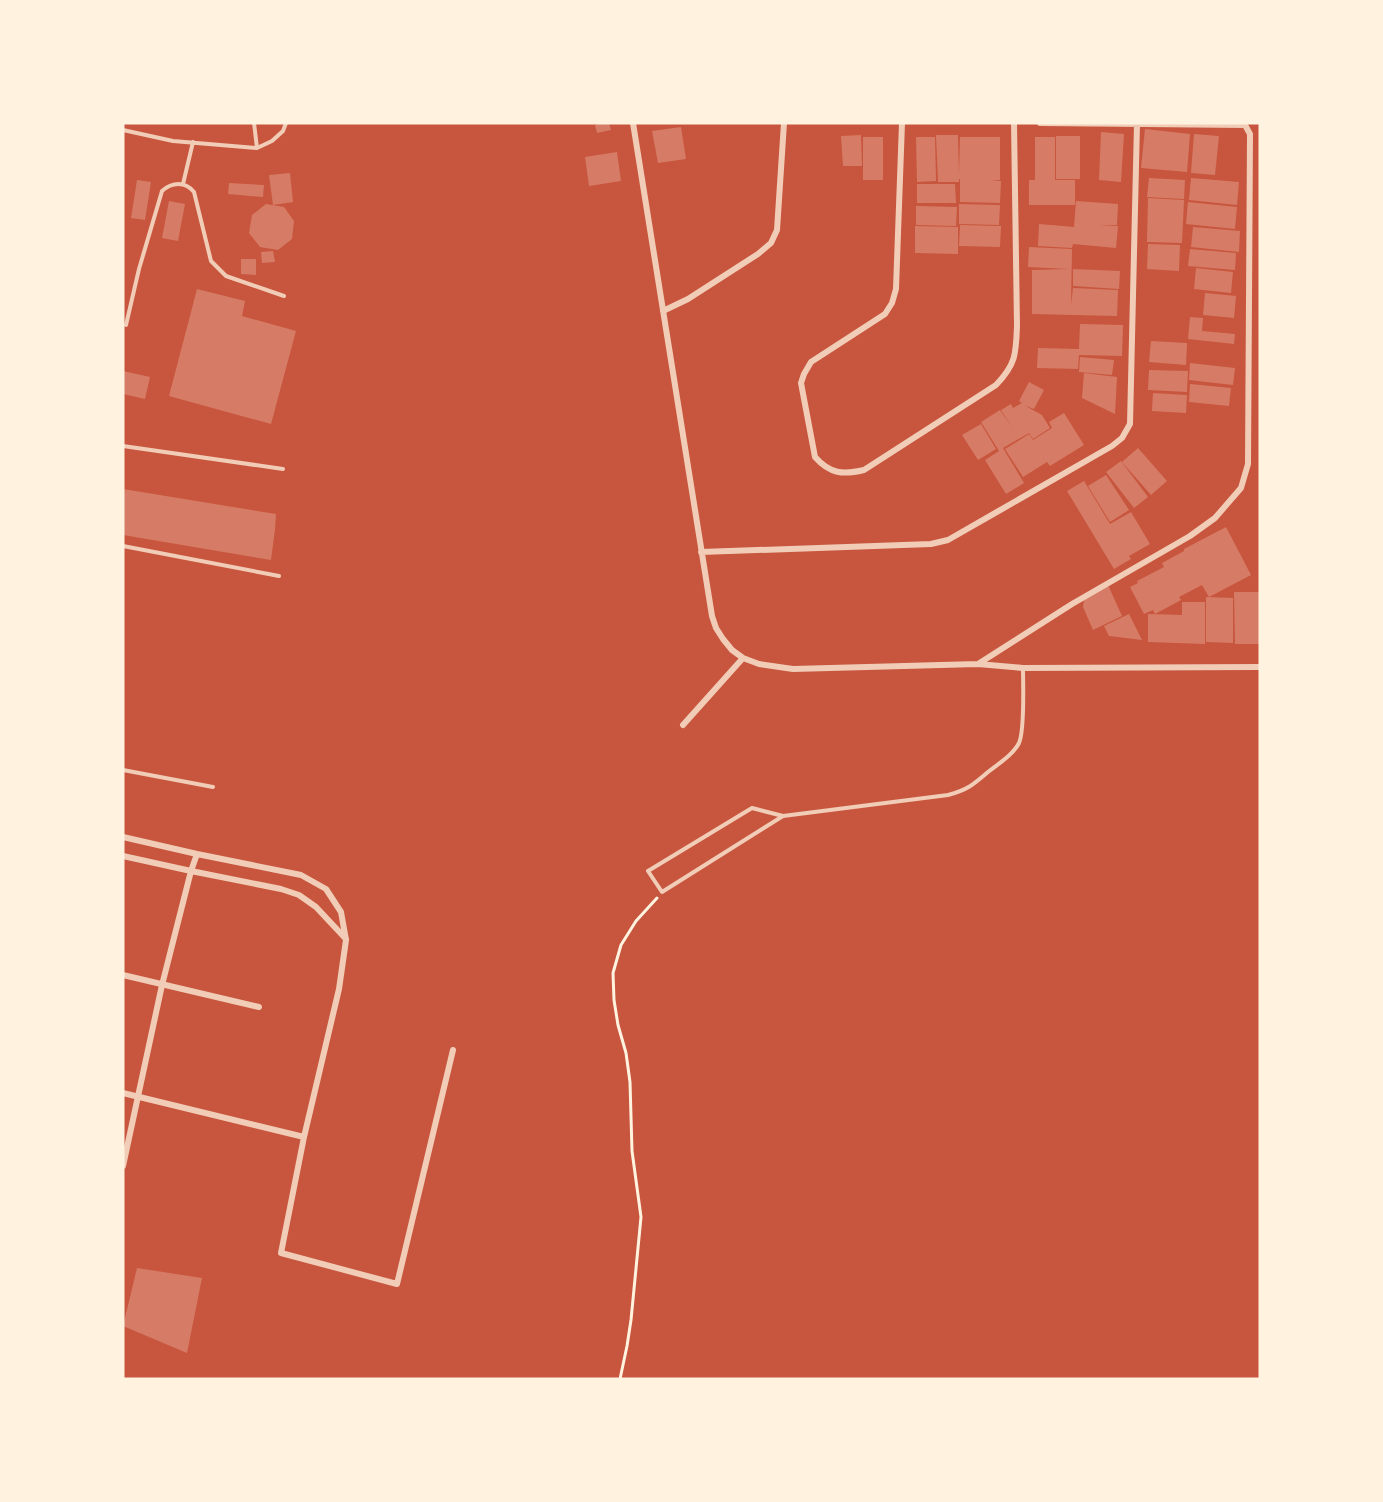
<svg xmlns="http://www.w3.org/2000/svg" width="1383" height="1502" font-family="Raleway,sans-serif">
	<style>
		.building { fill: #d67c66 }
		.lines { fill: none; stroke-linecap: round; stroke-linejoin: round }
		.path { stroke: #fff3e0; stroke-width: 3 }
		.service { stroke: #f1ccb7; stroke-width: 4 }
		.minor { stroke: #f1ccb7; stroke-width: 6 }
	</style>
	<rect width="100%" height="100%" fill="#c8553d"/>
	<path class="building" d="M601 123H609L611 130 597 133 595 125Z
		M681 127 686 159 658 163 652 131Z
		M1145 129 1190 134 1187 172 1141 168Z
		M1101 132 1124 134 1121 182 1099 180Z
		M1194 134 1219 136 1215 175 1191 173Z
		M861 135 862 166H843L841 136Z
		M936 135H958L959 175 960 137H1000V180L991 181H1001L1000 203 960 202V179H959V182H938Z
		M1056 136H1080V179H1056Z
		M863 137H883V180H863Z
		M916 137H935L936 181 917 182Z
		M1035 137H1055V180H1075V205H1029V180H1035Z
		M617 152 621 181 589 186 585 157Z
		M290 173 293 202 273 205 269 175Z
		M1149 178 1185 180 1184 199 1147 197Z
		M1191 178 1239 182 1237 205 1189 200Z
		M137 180 151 182 145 220 131 218Z
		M229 183 264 185 263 197 228 194Z
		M917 184H955L956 203H917Z
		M1148 198 1184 200 1182 243 1147 242Z
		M169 201 185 204 178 241 162 238Z
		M1076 201 1118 204 1117 225H1099L1118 226 1116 248 1073 244 1072 248 1038 246 1039 224 1074 227Z
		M1188 202 1237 207 1235 229 1186 224Z
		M266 204 284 207 294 221 292 239 278 250 260 247 249 233 252 215Z
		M959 204 1000 205 999 225 959 224Z
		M916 206 957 207 956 226 916 225Z
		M960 225 1001 226 1000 247 959 246Z
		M915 226 958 227V254L915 253Z
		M1193 227 1240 231 1239 252 1191 247Z
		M1148 244 1180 245 1179 271 1147 269Z
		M1029 247 1072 249 1071 305 1073 288 1118 290 1117 316 1032 314V270L1068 269 1028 267Z
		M1190 249 1236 253 1235 270 1188 266Z
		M273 251 275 262 262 263 261 252Z
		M241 259H256V275L241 274Z
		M1196 268 1233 272 1231 293 1194 289Z
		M1073 269 1120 271 1119 289 1073 286Z
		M197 289 245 301 242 316 296 331 271 424 169 396Z
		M1205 293 1236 296 1234 318 1203 315Z
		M1190 317 1203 318 1202 331 1235 334 1234 344 1188 339Z
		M1080 324 1123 325 1122 356 1079 355 1078 369 1037 368 1038 348 1079 349Z
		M1151 341 1187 343 1186 365 1149 362Z
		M1080 357 1114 360 1112 375 1079 372Z
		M1190 363 1235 368 1233 385 1189 380Z
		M1149 370 1188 371 1187 392 1148 390Z
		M123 371 150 377 145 399 123 394Z
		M1084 373 1117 377 1115 414 1082 398Z
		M1029 382 1044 390 1034 409 1024 405 1042 415 1050 428 1033 439 1029 433 1003 448 1024 483 1006 494 985 460 999 451 981 422 1000 410 1013 429 1001 410 1011 404 1013 408 1022 403 1019 401Z
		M1190 384 1231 388 1229 406 1189 402Z
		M1153 393 1187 395 1186 413 1152 411Z
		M1064 413 1084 445 1050 466 1047 462 1023 477 1005 449 1029 434 1033 440 1052 428 1049 422Z
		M981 424 996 449 978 460 962 435Z
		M1138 448 1167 481 1151 495 1122 462Z
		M1121 461 1148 497 1134 508 1106 472Z
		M1106 475 1129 510 1110 522 1088 486Z
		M1084 481 1110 524 1131 512 1150 544 1129 556 1131 559 1114 569 1067 491Z
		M123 489 276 514 275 529 271 560 123 535Z
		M1226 527 1251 575 1209 597 1202 585 1179 597 1181 600 1155 614 1153 610 1144 614 1130 587 1138 583 1137 581 1164 567 1162 563 1184 551V549Z
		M1108 585 1122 616 1093 630 1083 607 1084 600Z
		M1234 592H1260V644H1235Z
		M1206 597 1233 598V643L1206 642Z
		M1182 602H1205V644L1148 642V614L1182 615Z
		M1129 614 1142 640 1109 636 1104 626Z
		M137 1268 202 1278 187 1353 123 1326Z"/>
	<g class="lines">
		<path class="path" d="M620 1379 627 1346 631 1320 641 1217 632 1151 630 1082 626 1053 618 1025 614 1000 613 973 621 945 636 921 657 898"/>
		<path class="service" d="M254 123 257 148
			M123 130 173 141 257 148 272 141 283 131 286 123
			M183 184 193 142
			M126 325 139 269 162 191C172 182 185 181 194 192L211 261 226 276 284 296
			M123 446 283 469
			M123 546 279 576
			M123 770 213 787
			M783 816 662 892 648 871 752 808 783 816 948 795C967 790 973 785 988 772 998 764 1013 755 1019 743 1025 730 1023 684 1023 668"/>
		<path class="minor" d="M633 123 712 616 716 628 723 639 732 650 743 658 759 664 793 669 978 664 1023 668 1260 667
			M902 123 896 289 892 303 885 314 811 362 804 374 801 383 815 457C830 474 843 475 864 470L996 385C1016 364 1016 354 1017 326L1014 123
			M663 311 688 299 758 254 771 243 777 230 784 123
			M701 552 931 544 948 540 1112 446 1122 438 1130 424 1137 124
			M978 664 1072 604 1190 536 1215 518 1241 488 1248 464 1250 134 1245 125 1040 123
			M683 725 743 658
			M123 837 197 854 301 875 326 889 341 912 346 940 339 989 304 1137 281 1253 397 1284 453 1050
			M123 856 191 871 281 889 299 895 316 907 346 939
			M123 975 259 1007
			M123 1093 304 1137
			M123 1166 162 985 191 871 197 854"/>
	</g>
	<rect width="1383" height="1502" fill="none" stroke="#fff3e0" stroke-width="249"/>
</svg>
